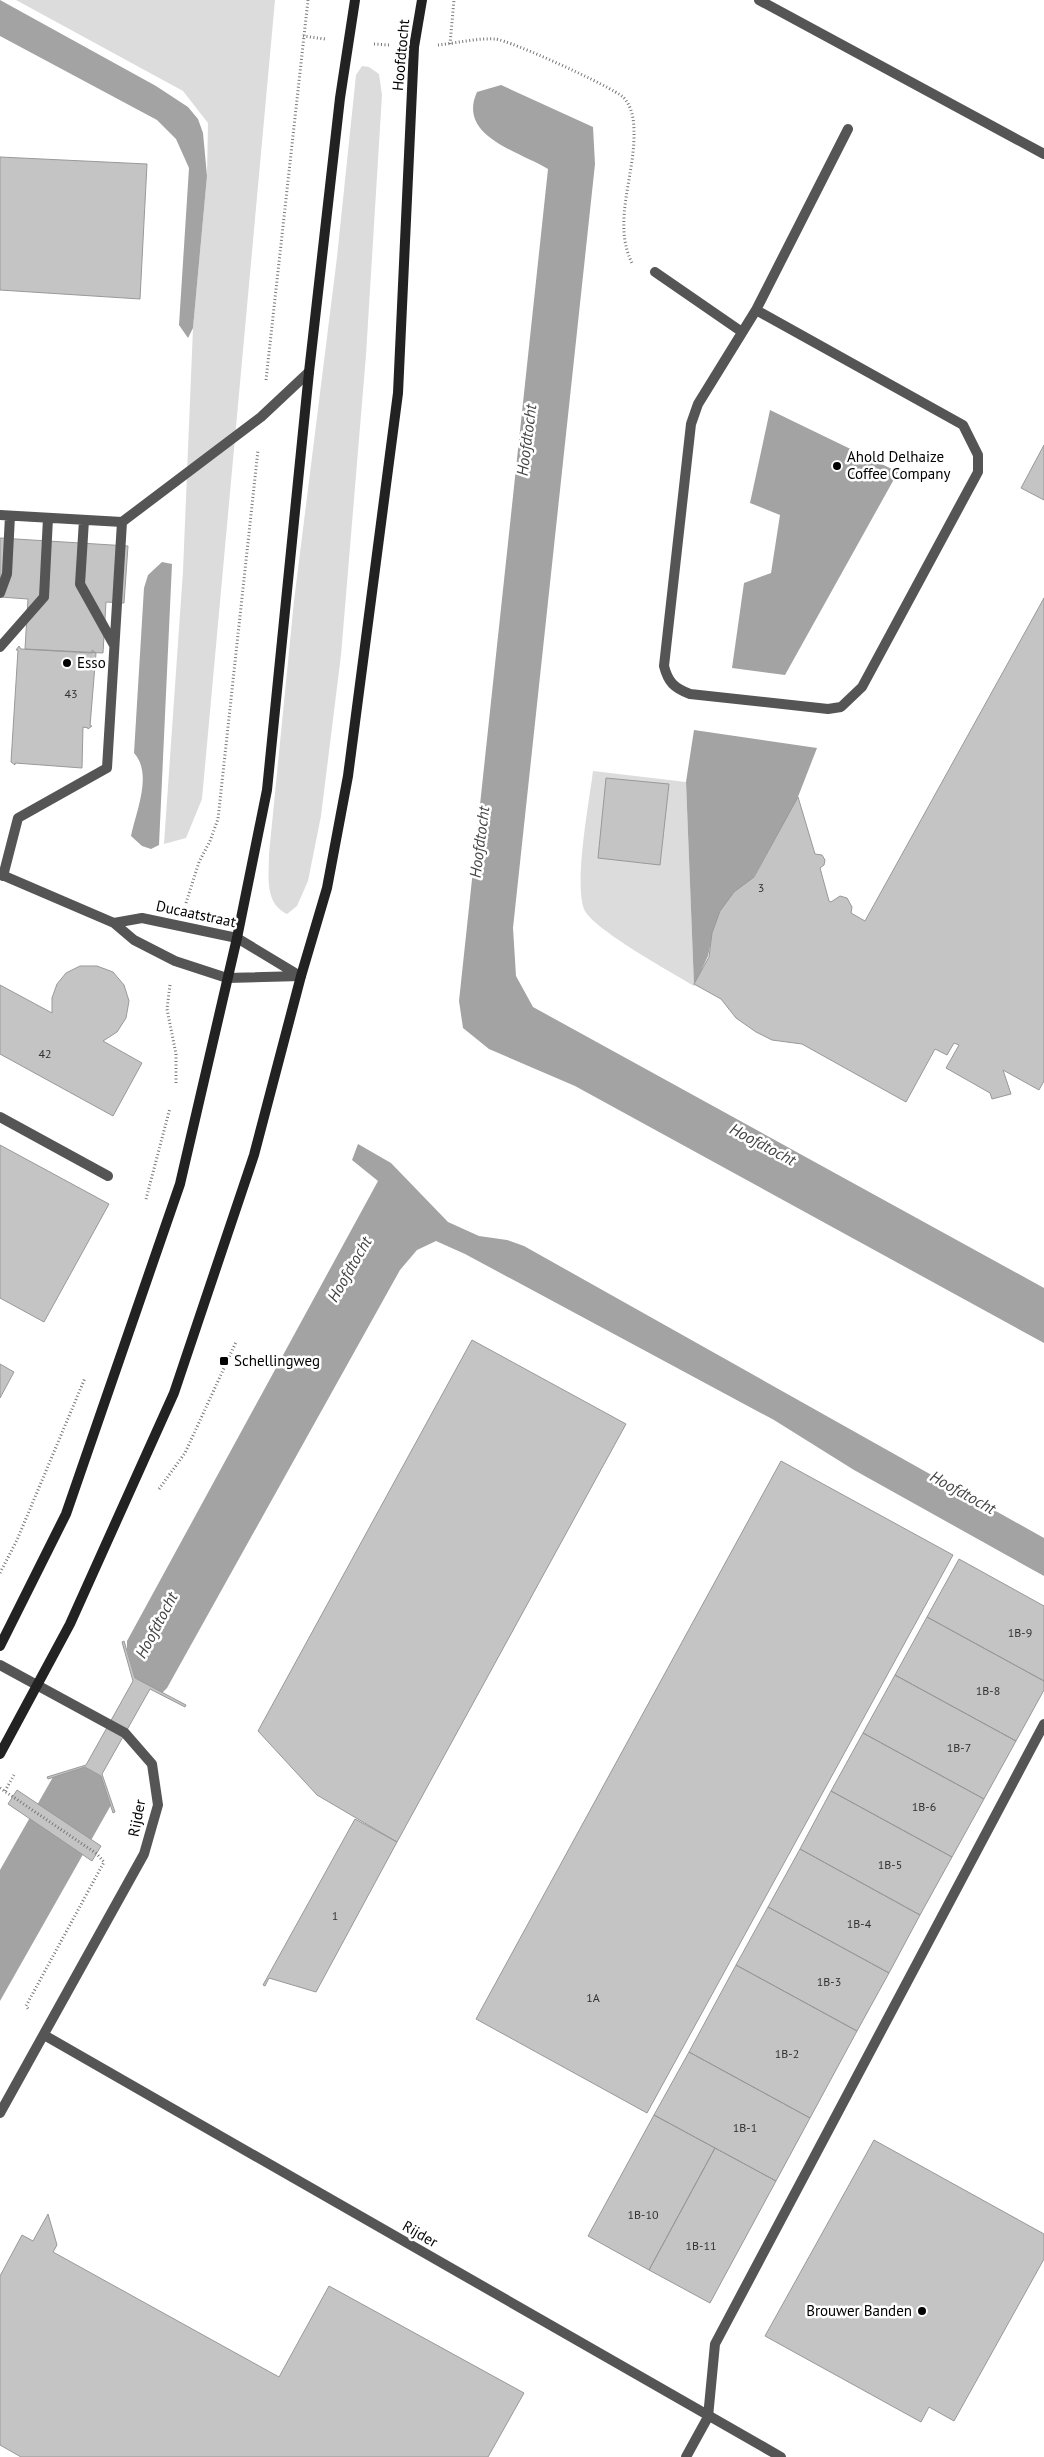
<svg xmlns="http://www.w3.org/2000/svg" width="1044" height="2457" font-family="'PT Sans',sans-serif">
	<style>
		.green { fill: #dcdcdc }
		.water { fill: #a3a3a3 }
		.building { fill: #c4c4c4; stroke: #999 }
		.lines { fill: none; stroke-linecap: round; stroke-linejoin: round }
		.path { stroke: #777; stroke-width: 3; stroke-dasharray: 1 2.5; stroke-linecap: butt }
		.lane { stroke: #555; stroke-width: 10 }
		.street { stroke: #555; stroke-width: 10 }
		.secondary { stroke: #222; stroke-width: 10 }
		.poi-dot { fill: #000; stroke: #fff; stroke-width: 2 }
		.labels { text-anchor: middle; stroke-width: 5; stroke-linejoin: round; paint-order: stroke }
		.number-label { font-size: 12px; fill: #313131 }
		.street-label { font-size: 15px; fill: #000; stroke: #fff }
		.poi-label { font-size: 15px; fill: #000; stroke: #fff; text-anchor: start }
		.water-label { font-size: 16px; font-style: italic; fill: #444; stroke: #fff }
	</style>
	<rect width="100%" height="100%" fill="#fff"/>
	<path class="green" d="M16 0H275L202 799 186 838 164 844 183 571 193 328 207 176 208 123 183 91Z
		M362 66 369 67 379 74 382 95 366 355 341 655 321 816 308 881 297 906 287 914C264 903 269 876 269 854L294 601 337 257 356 75Z
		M593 771 686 782 694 986C673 973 592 929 584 909 574 882 589 803 593 771Z"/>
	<path class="water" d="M0 0 156 86 188 107 198 119 203 133 207 176 193 328 188 338 179 325 189 168 176 139 157 120 0 36Z
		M501 85 593 127 595 164 513 928 516 976 533 1007 1044 1288V1343L575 1086 489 1049 463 1028 459 1001 548 169C518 151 457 136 477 92Z
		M770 410 898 472 785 675 732 668 744 583 771 573 780 515 750 503Z
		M162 562 172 564 159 845 151 849 142 846 131 836C136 811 153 774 134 753L144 588 148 575Z
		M694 730 817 748 796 802 752 880 721 911 713 932 708 956 694 986 686 782Z
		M358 1144 391 1163 448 1222 479 1236 507 1240 524 1246 1044 1538V1576L854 1470 774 1420 465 1254 436 1241 417 1250 400 1270 167 1688 162 1693 135 1678 127 1650V1641L378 1181 352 1160Z
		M85 1767 101 1776 111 1805 0 2001V1870L53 1777Z"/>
	<path class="building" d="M0 157 147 164 140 299 0 290Z
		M1044 445V500L1021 488Z
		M0 538 128 546 124 603 106 602 103 653 25 649 28 599 0 597Z
		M1044 598V1081L1039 1090 1003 1070 1011 1094 992 1099 990 1093 946 1068 959 1045 954 1043 947 1055 935 1049 906 1102 802 1044 772 1040 756 1032 736 1018 721 999 694 984 709 957 712 933 720 911 734 892 754 877 798 797 815 854 822 855 825 860 824 865 820 868 829 901 831 902 840 896 847 898 852 907 851 913 865 921Z
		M19 646 21 649 92 653V650L96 653 90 726H92L88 729V728L83 727 82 768 15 763V765L11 762 18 650H16Z
		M606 778 669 784 660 865 598 858Z
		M80 966H97L113 972 124 985 129 1001 126 1018 117 1032 103 1041 142 1063 113 1116 0 1054V985L52 1013V998L57 984 66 973Z
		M0 1145 109 1204 44 1322 0 1298Z
		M472 1340 626 1424 397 1842 317 1795 258 1731Z
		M0 1364 14 1372 0 1398Z
		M781 1461 953 1555 647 2113 476 2019Z
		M959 1559 1044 1606V1681L927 1617Z
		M927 1617 1044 1681V1690L1016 1741 895 1675Z
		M124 1641 135 1678 186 1705 185 1707 150 1689 102 1774 115 1812 113 1813 101 1776 85 1767 48 1779 47 1777 86 1765 109 1724 133 1681 122 1642Z
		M895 1675 1016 1741 984 1799 863 1733Z
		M863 1733 984 1799 952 1857 831 1791Z
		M17 1790 101 1846 92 1861 8 1804Z
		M831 1791 952 1857 920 1915 800 1849Z
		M355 1819 397 1842 316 1992 269 1978 265 1986 263 1985Z
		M800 1849 920 1915 889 1973 768 1907Z
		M768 1907 889 1973 857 2031 736 1965Z
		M736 1965 857 2031 810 2118 689 2052Z
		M689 2052 810 2118 776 2181 654 2115Z
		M654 2115 715 2148 649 2270 588 2236Z
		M874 2140 1044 2234V2259L954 2421 929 2407 921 2422 765 2336Z
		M715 2148 776 2181 710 2303 649 2270Z
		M48 2214 57 2245 53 2252 279 2377 329 2286 524 2393 488 2457H21L0 2445V2276L22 2235 33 2241Z"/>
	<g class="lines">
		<path class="path" d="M303 36 325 39
			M374 44 390 45
			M450 44 454 0
			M438 45C457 43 477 38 495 39 510 40 612 87 623 97 632 106 634 120 634 132 635 176 612 223 632 263
			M266 380 308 0
			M186 903 199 862 210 841 218 819 258 450
			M170 985 167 1009 176 1054V1083
			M146 1199 170 1108
			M159 1489 185 1453 236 1342
			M0 1573 17 1540 85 1378
			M0 1788 97 1854 104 1862 26 2006 29 2010
			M5 1791 14 1775"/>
		<path class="lane" d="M655 272 742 332
			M756 310 963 425 978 455V472L862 687 841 707 828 709 690 694C674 688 668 682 664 666L691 424 698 404Z
			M756 310 848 129
			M0 515 122 522 261 417 309 372
			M84 520 80 584 114 645
			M0 593 7 574 10 516
			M0 647 44 597 48 518
			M3 876 18 818 107 768 122 522
			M0 1117 108 1176
			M708 2417 715 2344 1044 1724"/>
		<path class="street" d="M759 0 1044 154
			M0 874 114 923 134 940 175 961 227 978 301 976
			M114 923 142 918 237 938 300 976
			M0 1665 125 1733 152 1764 158 1805 144 1854 0 2113
			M44 2035 781 2457
			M686 2457 708 2417"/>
		<path class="secondary" d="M0 1646 66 1514 180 1184 237 938 267 790 309 372 340 98 355 0
			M0 1754 70 1624 174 1393 254 1155 301 976 327 888 348 776 398 393 414 47 422 0"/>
	</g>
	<g class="poi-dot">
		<circle cx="837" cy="466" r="5"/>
		<circle cx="67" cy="663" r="5"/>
		<rect x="219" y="1356" width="10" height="10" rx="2.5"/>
		<circle cx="922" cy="2311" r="5"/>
	</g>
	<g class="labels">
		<g class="number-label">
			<text x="71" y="698">43</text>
			<text x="761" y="892">3</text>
			<text x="45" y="1058">42</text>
			<text x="1020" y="1637">1B-9</text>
			<text x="988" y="1695">1B-8</text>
			<text x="959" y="1752">1B-7</text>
			<text x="924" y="1811">1B-6</text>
			<text x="890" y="1869">1B-5</text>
			<text x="335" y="1920">1</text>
			<text x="859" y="1928">1B-4</text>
			<text x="829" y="1986">1B-3</text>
			<text x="593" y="2002">1A</text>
			<text x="787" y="2058">1B-2</text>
			<text x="745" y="2132">1B-1</text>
			<text x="643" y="2219">1B-10</text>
			<text x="701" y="2250">1B-11</text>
		</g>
		<g class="street-label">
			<text transform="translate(401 55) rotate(-85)" y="5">Hoofdtocht</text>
			<text transform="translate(196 914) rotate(12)" y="5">Ducaatstraat</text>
			<text transform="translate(137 1818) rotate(-79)" y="5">Rijder</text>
			<text transform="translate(420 2234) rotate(30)" y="5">Rijder</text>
		</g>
		<g class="poi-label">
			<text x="847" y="462">Ahold Delhaize<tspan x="847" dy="17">Coffee Company</tspan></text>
			<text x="77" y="668">Esso</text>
			<text x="234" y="1366">Schellingweg</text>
			<text x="912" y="2316" text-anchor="end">Brouwer Banden</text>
		</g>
		<g class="water-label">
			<text transform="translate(526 440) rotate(-83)" y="6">Hoofdtocht</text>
			<text transform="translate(479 842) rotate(-83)" y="6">Hoofdtocht</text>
			<text transform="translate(763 1144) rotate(28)" y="6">Hoofdtocht</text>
			<text transform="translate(349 1269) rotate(-60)" y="6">Hoofdtocht</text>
			<text transform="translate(963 1492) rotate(29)" y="6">Hoofdtocht</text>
			<text transform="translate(156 1625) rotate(-62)" y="6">Hoofdtocht</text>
		</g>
	</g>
</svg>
